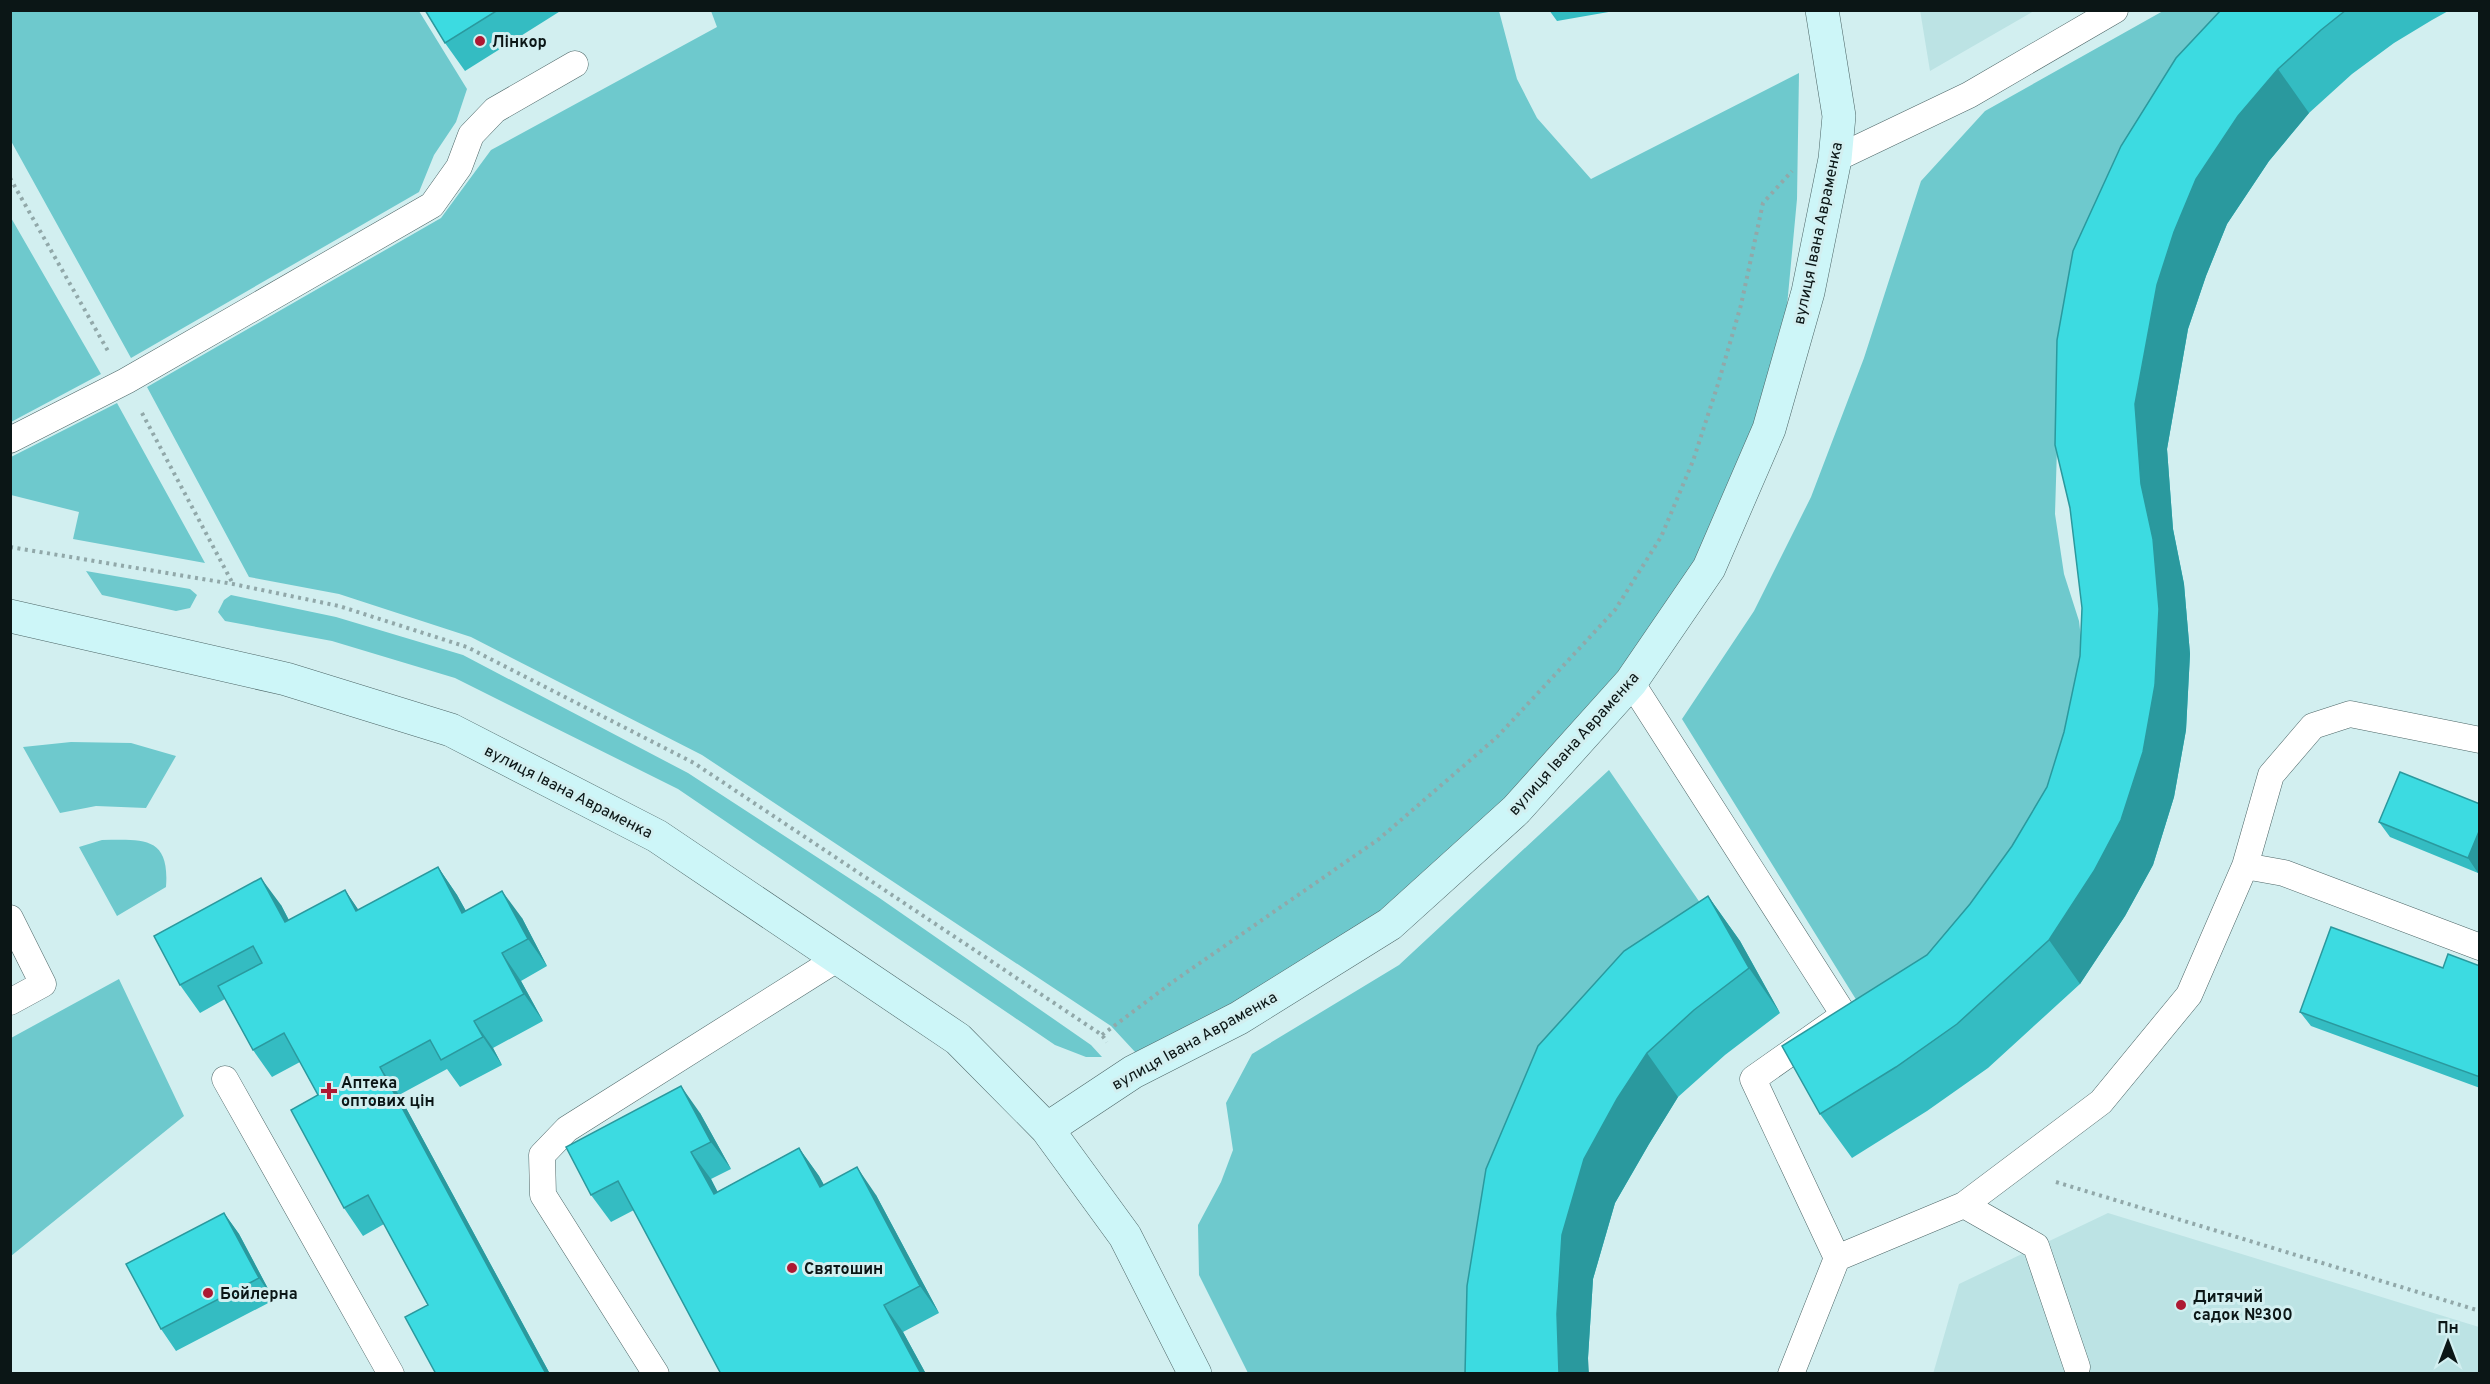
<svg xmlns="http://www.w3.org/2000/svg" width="2490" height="1384" font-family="Overpass,sans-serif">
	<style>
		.built { fill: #bce3e4 }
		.green { fill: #6ec9cd }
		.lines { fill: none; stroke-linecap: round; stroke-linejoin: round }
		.lane-casing { stroke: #4d6667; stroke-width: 27 }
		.secondary-casing { stroke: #4d6667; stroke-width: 34 }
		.path { stroke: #91a8a9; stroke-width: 4; stroke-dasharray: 3 4.5; stroke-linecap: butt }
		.lane { stroke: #fff; stroke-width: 26 }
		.secondary { stroke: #cdf6f8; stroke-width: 33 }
		.wall { fill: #34bcc2 }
		.shaded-wall { fill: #2a999e }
		.building { fill: #3cdbe1; stroke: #2a999e; stroke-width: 1.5 }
		.poi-dot { fill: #ad1933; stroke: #d2eff0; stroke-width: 2 }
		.labels { text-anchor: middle; stroke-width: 6; stroke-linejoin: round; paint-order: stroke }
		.poi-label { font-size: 16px; font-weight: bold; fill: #0b1616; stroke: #d2eff0; text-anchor: start }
		.street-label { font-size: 16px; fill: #0b1616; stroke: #d2eff0 }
	</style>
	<rect width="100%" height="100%" fill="#d2eff0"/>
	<path class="built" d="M1920 10H2034V11L1930 71Z
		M2108 1213 2479 1327V1373L1933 1374 1959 1284Z"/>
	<path class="green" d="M10 11H419L467 89 456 122 434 155 419 192 131 358 11 141Z
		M711 11H1499L1517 79 1537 118 1591 179 1799 73 1797 199 1787 306 1750 438 1692 570 1618 679 1506 803 1386 913 1239 1004 1136 1053 1111 1026 702 755 471 637 339 594 249 577 147 387 441 218 491 150 717 27Z
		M2163 11H2265L2057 448 2055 514 2064 574 2079 621 2087 690 2034 850 1870 1022 1682 719 1754 611 1811 497 1864 358 1921 181 1985 111Z
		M10 216 101 374 11 422H10Z
		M117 403 205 563 73 539 79 512 11 495V457Z
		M86 571 190 589 197 595 190 608 176 611 102 595Z
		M231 595 336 617 463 655 688 773 878 897 1091 1045 1102 1057H1086L1055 1045 678 789 455 678 332 641 225 621 218 612 224 600Z
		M71 742 131 743 176 756 146 808 96 806 60 813 23 747Z
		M1609 770 1718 929 1470 1373H1248L1199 1275 1198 1225 1221 1182 1233 1150 1226 1103 1252 1054 1399 965Z
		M102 840C142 840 170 835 166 887L117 916 79 847Z
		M119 979 184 1116 11 1256V1038Z"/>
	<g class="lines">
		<defs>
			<path id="lane" d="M1835 159 1969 95 2115 10
				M10 440 126 381 432 205 459 167 471 135 495 110 575 64
				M1631 682 1844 1015 1753 1079 1837 1258 1964 1205 2101 1102 2189 995 2245 866 2284 873 2480 947
				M2245 866 2271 775 2313 726 2350 714 2480 740
				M10 918 43 984 10 1002
				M225 1079 391 1374
				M1964 1205 2036 1246 2077 1367
				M656 1374 543 1195 542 1155 567 1129 840 957
				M1791 1374 1837 1258"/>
			<path id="secondary" d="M10 616 286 679 451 730 657 836 958 1039 1047 1129 1125 1236 1195 1374
				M1047 1129 1133 1072 1239 1018 1390 924 1516 810 1631 682 1709 568 1769 429 1808 292 1835 159 1839 116 1822 10"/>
		</defs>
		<use href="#lane" class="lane-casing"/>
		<use href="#secondary" class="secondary-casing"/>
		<path class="path" d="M10 178 108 351
			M142 413 233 584
			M10 547 233 584 339 606 467 647 694 763 1102 1035 1107 1042
			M1102 1035 1174 981 1379 839 1497 737 1615 610 1661 537 1693 461 1718 384 1741 305 1763 203 1792 171
			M2056 1182 2480 1311"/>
		<use href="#lane" class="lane"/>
		<use href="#secondary" class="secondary"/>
	</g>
	<path class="wall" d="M425 10H562L465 71 445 43Z
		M1549 10H1620L1557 21Z
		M2221 10H2450L2432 20 2394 43 2352 74 2309 113 2269 161 2227 224 2206 276 2188 329 2167 449 2173 529 2184 584 2190 654 2186 730 2174 797 2153 865 2125 916 2080 984 1988 1068 1927 1111 1852 1158 1820 1114 1927 955 1970 904 2012 846 2047 787 2064 732Z
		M2480 804 2478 873 2390 837 2379 822Z
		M438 867 457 895 466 911 522 918 547 966 521 981 543 1021 493 1048 502 1065 460 1087 447 1069 399 1095 550 1374H436L428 1305 384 1224 363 1236 344 1208 318 1095 300 1062 272 1077 253 1050 225 999 200 1013 180 985 281 905 289 920 345 890 358 910Z
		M1708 896 1740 941 1780 1013 1725 1055 1678 1097 1649 1144 1615 1203 1593 1279 1588 1358 1465 1374Z
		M2480 966V1088L2311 1026 2300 1012 2443 968Z
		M700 1113 731 1169 711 1179 717 1192 799 1148 819 1176 824 1185 876 1195 939 1313 903 1332 926 1374H721L634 1210 611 1222 591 1195Z
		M224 1213 239 1234 274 1300 176 1351 161 1329Z"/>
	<path class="shaded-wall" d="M2278 69 2309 113 2269 161 2227 224 2206 276 2188 329 2167 449 2173 529 2184 584 2190 654 2186 730 2174 797 2153 865 2125 916 2080 984 2049 940 2141 484 2135 404 2157 285 2174 232 2196 179 2238 116Z
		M2480 829V870L2478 873 2468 858Z
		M438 867 457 895 482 940 462 913Z
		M261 878 281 905 304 950 285 922Z
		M345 890 364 918 356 911Z
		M502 891 522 918 547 966 528 939Z
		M1708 896 1740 941 1780 1013 1749 968Z
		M502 953 521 981 543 1021 524 994Z
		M474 1021 493 1048 502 1065 483 1037Z
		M1647 1053 1678 1097 1649 1144 1615 1203 1593 1279 1588 1358 1589 1374H1559L1557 1314 1562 1235 1584 1159 1617 1099Z
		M380 1067 399 1095 550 1374H546Z
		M681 1086 700 1113 731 1169 711 1142Z
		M799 1148 819 1176 840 1214 820 1187Z
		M691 1152 711 1179 733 1221 714 1194Z
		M857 1167 876 1195 939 1313 920 1286Z
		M224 1213 239 1234 274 1300 259 1278Z
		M884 1305 903 1332 926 1374H921Z"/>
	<path class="building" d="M425 10H498L445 43Z
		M2221 10H2346L2321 30 2278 69 2238 116 2196 179 2174 232 2157 285 2135 404 2141 484 2153 539 2159 609 2155 685 2143 752 2121 820 2094 871 2049 940 1957 1024 1896 1067 1820 1114 1782 1046 1927 955 1970 904 2012 846 2047 787 2064 732 2080 656 2082 608 2070 508 2055 445 2057 340 2073 251 2121 146 2176 58Z
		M2400 772 2480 804V829L2468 858 2379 822Z
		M438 867 462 913 502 891 528 939 502 953 524 994 474 1021 483 1037 441 1060 430 1040 380 1067 546 1374H436L405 1317 428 1305 368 1195 344 1208 291 1110 318 1095 284 1033 253 1050 218 986 262 963 253 946 180 985 154 936 261 878 285 922 345 890 356 911Z
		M1708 896 1749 968 1694 1010 1647 1053 1617 1099 1584 1159 1562 1235 1557 1314 1559 1374H1465L1467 1286 1486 1169 1538 1046 1624 951Z
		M2331 927 2443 968 2448 954 2480 966V1077L2300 1012Z
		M681 1086 711 1142 691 1152 714 1194 799 1148 820 1187 857 1167 920 1286 884 1305 921 1374H721L618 1181 591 1195 566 1147Z
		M224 1213 259 1278 161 1329 126 1264Z"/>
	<g class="poi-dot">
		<circle cx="480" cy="41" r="6"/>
		<path d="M326 1082h6v6h6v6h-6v6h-6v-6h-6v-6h6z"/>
		<circle cx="792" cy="1268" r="6"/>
		<circle cx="208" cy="1293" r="6"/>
		<circle cx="2181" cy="1305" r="6"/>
	</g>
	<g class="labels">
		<g class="poi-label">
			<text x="492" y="47">Лінкор</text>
			<text x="341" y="1088">Аптека<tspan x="341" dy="18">оптових цін</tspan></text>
			<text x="804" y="1274">Святошин</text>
			<text x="220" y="1299">Бойлерна</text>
			<text x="2193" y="1302">Дитячий<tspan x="2193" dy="18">садок №300</tspan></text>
		</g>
		<g class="street-label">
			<text transform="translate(1817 233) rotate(-78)" y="6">вулиця Івана Авраменка</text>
			<text transform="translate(1573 743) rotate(-48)" y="6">вулиця Івана Авраменка</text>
			<text transform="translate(569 791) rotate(27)" y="6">вулиця Івана Авраменка</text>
			<text transform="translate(1194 1040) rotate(-29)" y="6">вулиця Івана Авраменка</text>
		</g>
	</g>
	<rect width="2490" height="1384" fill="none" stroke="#0b1616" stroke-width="24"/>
	<g transform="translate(2448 1342)" stroke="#d2eff0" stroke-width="4.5" paint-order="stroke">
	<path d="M0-4.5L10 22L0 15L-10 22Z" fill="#0b1616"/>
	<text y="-9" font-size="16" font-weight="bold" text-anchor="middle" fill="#0b1616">Пн</text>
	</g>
</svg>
